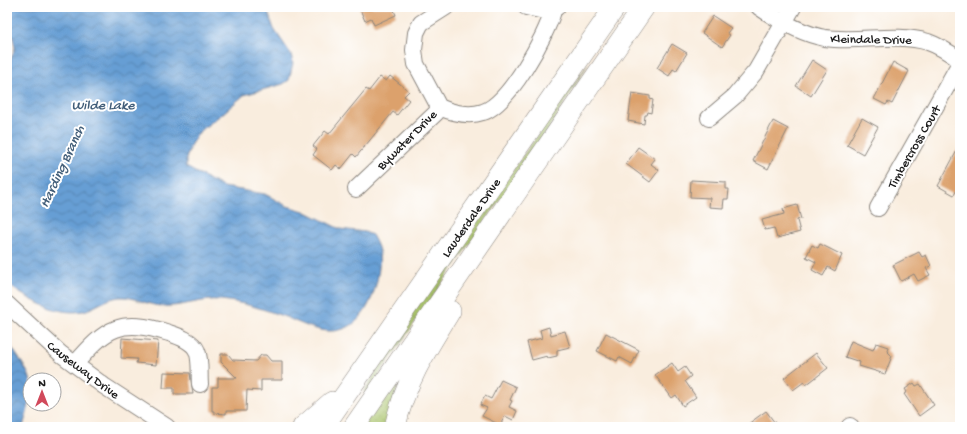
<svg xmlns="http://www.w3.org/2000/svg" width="967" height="434" font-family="'Gochi Hand',sans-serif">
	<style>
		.grass { fill: url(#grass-dots); stroke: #627042 }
		.water { fill: url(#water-waves); stroke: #415d78 }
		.building { fill: #dca16c }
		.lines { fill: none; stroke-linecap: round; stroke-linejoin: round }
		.minor-casing { stroke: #8a847d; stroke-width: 18 }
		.major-casing { stroke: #8a847d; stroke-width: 22 }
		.minor { stroke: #fff; stroke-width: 16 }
		.major { stroke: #fff; stroke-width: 21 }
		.labels { text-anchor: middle; stroke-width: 4; stroke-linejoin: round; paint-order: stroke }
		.street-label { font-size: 13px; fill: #1c1c1c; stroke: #fff }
		.water-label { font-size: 14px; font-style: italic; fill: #415d78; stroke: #fff }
	</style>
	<defs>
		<pattern id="grass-dots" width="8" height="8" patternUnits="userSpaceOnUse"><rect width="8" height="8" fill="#a8c369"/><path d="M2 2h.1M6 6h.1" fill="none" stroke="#90a75a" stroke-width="1.8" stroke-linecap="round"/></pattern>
		<pattern id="water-waves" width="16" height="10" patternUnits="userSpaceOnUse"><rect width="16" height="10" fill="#669ed4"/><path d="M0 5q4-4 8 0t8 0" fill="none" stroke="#5380ab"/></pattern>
	</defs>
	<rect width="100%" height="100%" fill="#fff"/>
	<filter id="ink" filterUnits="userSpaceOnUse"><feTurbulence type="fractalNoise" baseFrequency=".025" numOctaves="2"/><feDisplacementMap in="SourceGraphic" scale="8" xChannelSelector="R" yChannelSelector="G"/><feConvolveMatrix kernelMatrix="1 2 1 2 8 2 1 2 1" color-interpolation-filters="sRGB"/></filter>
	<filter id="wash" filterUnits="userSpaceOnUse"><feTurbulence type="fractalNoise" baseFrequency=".012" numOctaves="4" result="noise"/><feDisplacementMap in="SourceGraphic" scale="16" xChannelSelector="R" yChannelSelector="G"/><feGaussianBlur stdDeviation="0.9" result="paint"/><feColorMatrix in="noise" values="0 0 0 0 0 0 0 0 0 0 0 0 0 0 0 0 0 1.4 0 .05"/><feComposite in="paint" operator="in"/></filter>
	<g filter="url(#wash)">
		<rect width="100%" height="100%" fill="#f9edde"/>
		<path class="grass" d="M588 64 548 130 366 393 364 392 407 319Z
			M397 379 399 382 387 427H361Z"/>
		<path class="water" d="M7 7H266L274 29 291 54 293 63 289 80 283 84 244 95 222 114 200 131 191 144 186 159V167L223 187 265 194 287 206 304 211 340 229 365 232 372 235C375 240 378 246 379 251 382 276 370 321 343 329 320 337 295 319 274 313 257 307 239 302 221 300 201 298 181 308 161 306 147 305 133 296 120 297 106 298 96 308 83 311 58 316 29 300 10 286L7 284V69L15 48Z
			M7 339C13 351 22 361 28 373 36 389 27 411 23 427H7Z"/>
		<g id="blocks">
			<path class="building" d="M359 7H395L393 8 396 15 374 25 371 18 365 21Z
				M713 16 731 28 727 33 730 35 722 47 702 33Z
				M672 44 687 53 676 71 673 69 669 76 657 68Z
				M812 60 827 70 811 96 796 86Z
				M893 62 909 71 892 104 888 102 886 105 874 99Z
				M390 76 409 91 404 96 409 100 397 115 393 112 356 157 353 154 341 169 336 165 332 170 313 155 317 149 313 146 325 131 329 134 366 89 369 91 380 77 386 81Z
				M632 93 650 96V99L653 100 651 113 648 112 647 115H645L644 124 628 121Z
				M862 118 878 127 863 154 847 145Z
				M773 121 788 129 768 169 753 161Z
				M960 145V184L954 195 938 186Z
				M638 147 655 159 651 164 659 170 650 182 626 164Z
				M691 180 726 182V189H729L728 199H724L723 208 709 207 710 198 690 197Z
				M797 205 801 219 797 220 800 232 777 238 774 228 765 230 762 220 784 214 783 209Z
				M820 244 842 255 835 271 828 267 823 276 812 270 816 262 806 257 812 245 818 248Z
				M919 252 922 257 926 255 931 266 926 268 930 275 918 281 914 274 901 281 893 265Z
				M549 327 551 335 565 331 570 347 557 350V356L548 358 547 356 532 360 527 342 542 338 540 330Z
				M606 333 639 350 632 364 619 357 617 361 597 351Z
				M122 338 158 341 156 365 136 363 137 359 121 358Z
				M851 341 873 350 876 343 888 347 887 351 892 356 885 374 859 366 860 362 845 357Z
				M816 353 828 368 806 385 804 382 793 390 784 378Z
				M221 354H228L233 360 256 361 261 355H266L271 361H282V380H261V391L247 390 246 411H226V414L214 413V411H212V387H218V378H237L221 362Z
				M672 363 678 372 685 367 691 376 685 381 696 397 683 406 676 395 672 398 655 375Z
				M164 372 190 373 193 394H174V388H163Z
				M501 380 516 387 510 400 512 401 509 407 517 411 513 420 505 416 500 425 482 416 487 408 480 405 485 396 491 399Z
				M914 383 916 386 920 384 934 405 919 416 904 394 907 392 905 389Z
				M766 411 778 427H744Z"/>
		</g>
	</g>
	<g filter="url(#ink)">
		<use href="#blocks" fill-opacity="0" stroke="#8a847d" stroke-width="1"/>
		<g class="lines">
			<defs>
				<path id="minor" d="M526 7 549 12 557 7
					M759 7C778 20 802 34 825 38 859 43 895 32 928 42 940 46 950 53 960 60
					M439 107C453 113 468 117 483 112 509 104 546 36 553 11
					M709 118 735 96 756 71 793 7
					M356 189 436 113 439 107 416 64 414 50 416 33 421 23 446 7
					M878 208 960 63
					M7 304 61 354 104 386 167 427
					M75 364C107 327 120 318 169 333 178 336 193 341 197 351 201 360 199 375 200 384
					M849 427 850 426"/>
				<path id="major" d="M303 427 332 402
					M323 427 615 7
					M354 427 644 7
					M395 427C404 384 427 348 450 311"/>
			</defs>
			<use href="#minor" class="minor-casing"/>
			<use href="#major" class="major-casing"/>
			<use href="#minor" class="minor"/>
			<use href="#major" class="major"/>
		</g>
	</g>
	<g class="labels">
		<g class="street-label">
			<text transform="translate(871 38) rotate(1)" y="5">Kleindale Drive</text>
			<text transform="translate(406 139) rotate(-45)" y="5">Bywater Drive</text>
			<text transform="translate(913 146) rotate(-60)" y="5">Timbercross Court</text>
			<text transform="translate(470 217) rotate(-55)" y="5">Lauderdale Drive</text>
			<text transform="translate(84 369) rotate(37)" y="5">Causeway Drive</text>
		</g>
		<g class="water-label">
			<text x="103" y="109">Wilde Lake</text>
			<text transform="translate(61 166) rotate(-65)" y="5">Harding Branch</text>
		</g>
	</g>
	<rect width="967" height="434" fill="none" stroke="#fff" stroke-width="24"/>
	<g transform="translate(42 392)"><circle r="19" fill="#ffffff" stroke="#a4a4a4"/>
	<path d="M0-3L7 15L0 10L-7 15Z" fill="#d1495b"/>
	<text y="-6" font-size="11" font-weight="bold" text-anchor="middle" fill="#1c1c1c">N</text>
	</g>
</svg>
